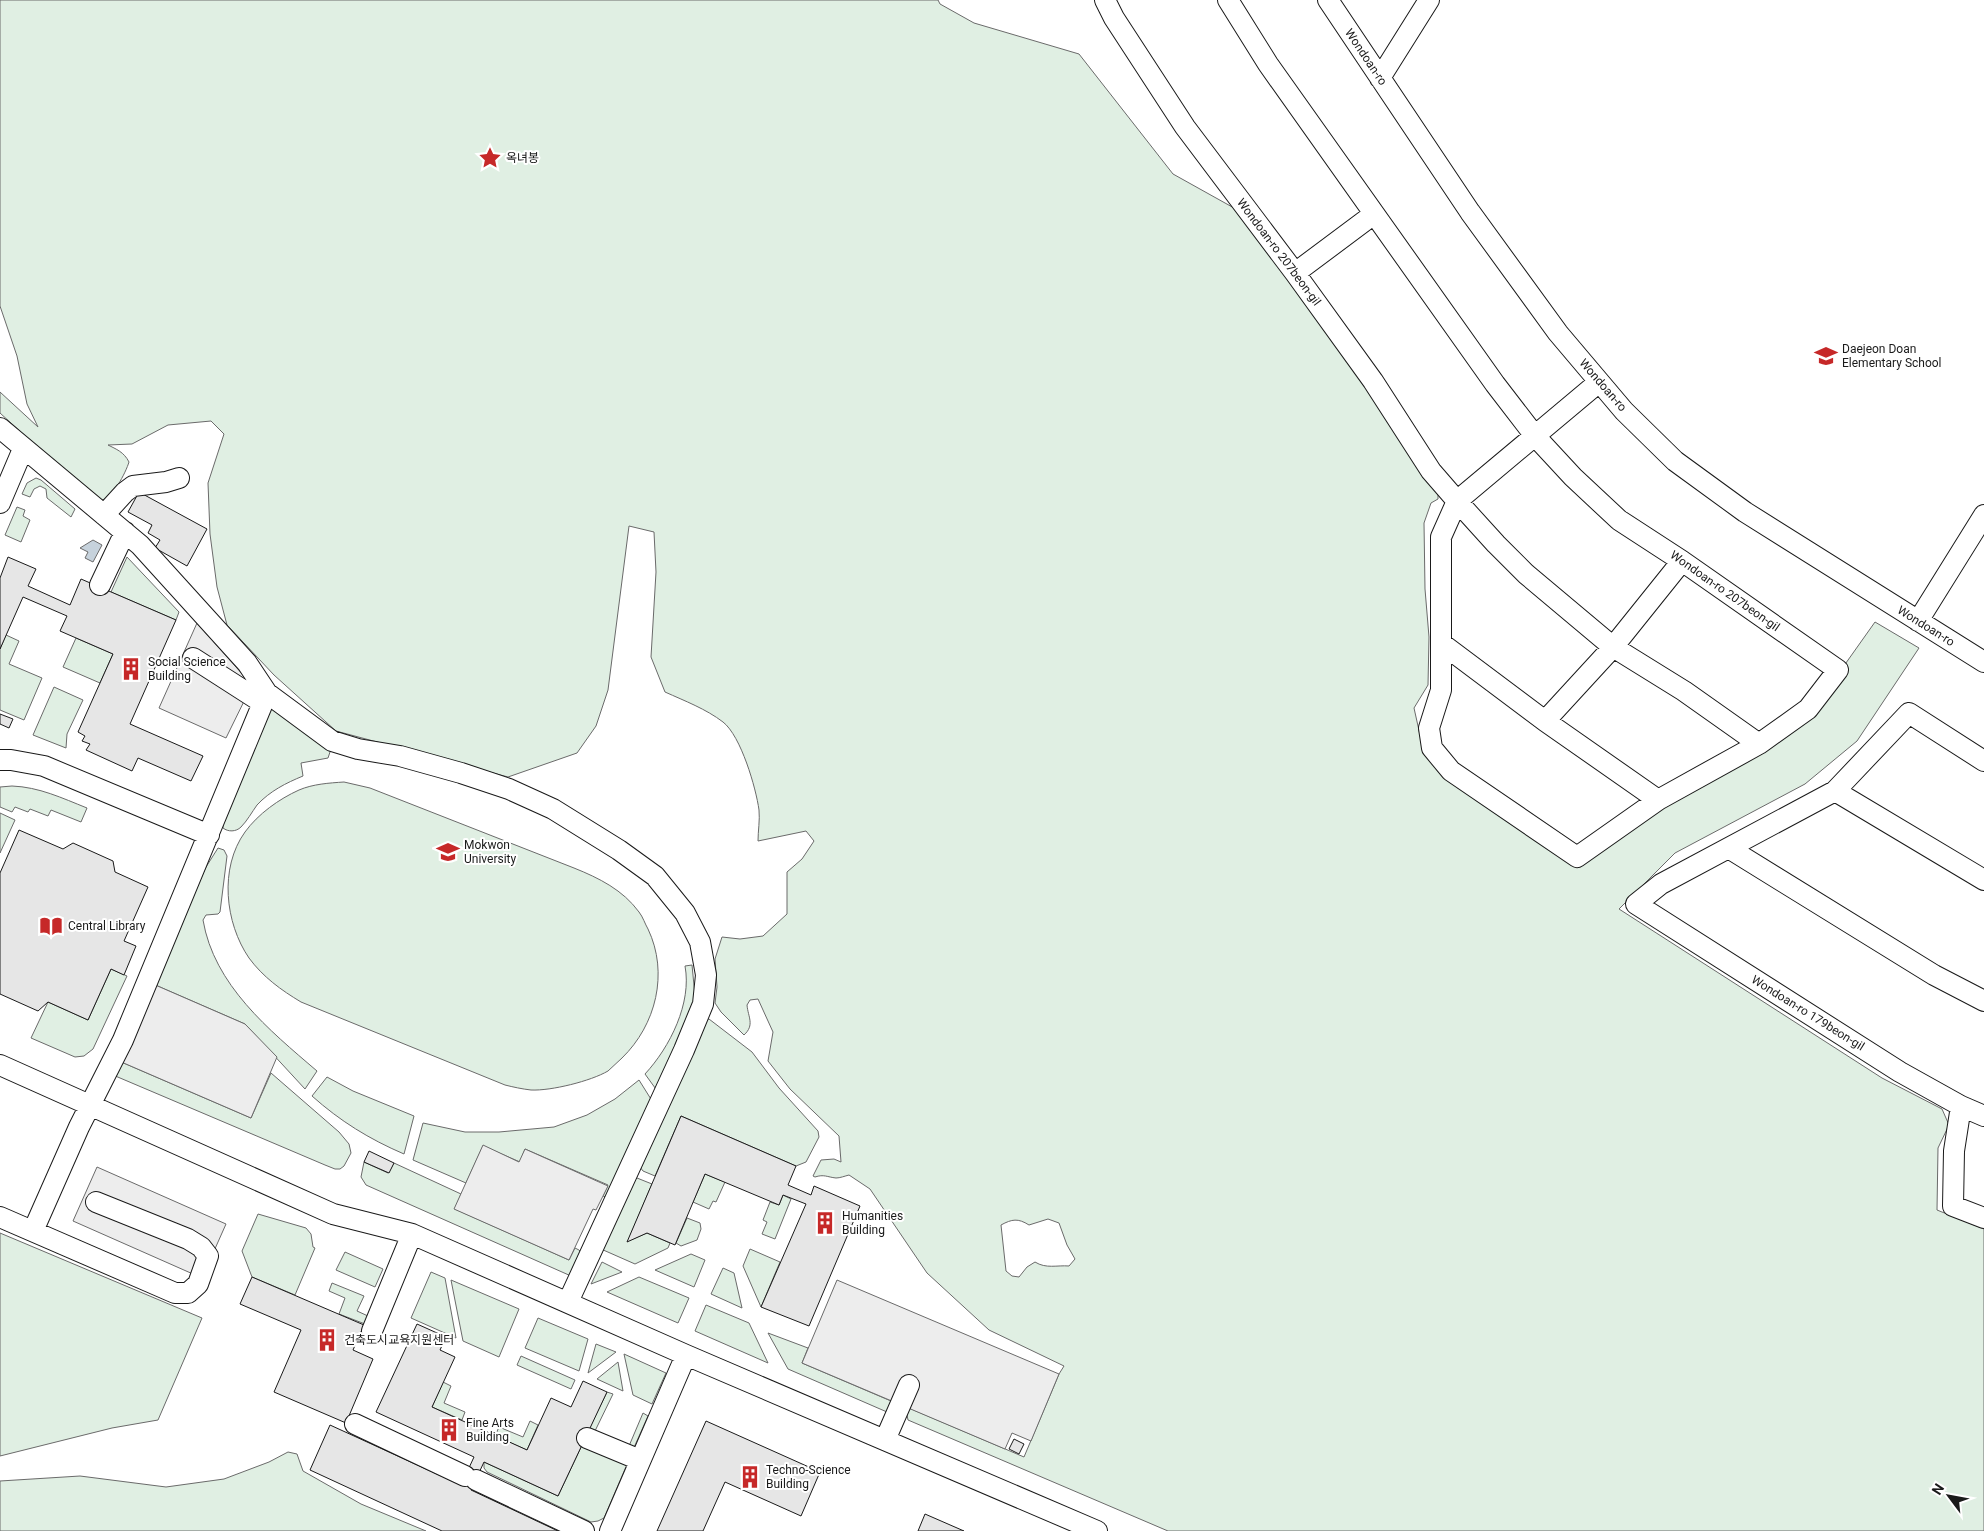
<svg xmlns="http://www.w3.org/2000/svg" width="1984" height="1531" font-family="Roboto,'Noto Sans KR',sans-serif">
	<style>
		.green { fill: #e0efe3; stroke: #6a6a6a; fill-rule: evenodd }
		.parking { fill: #ededed; stroke: #6a6a6a }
		.water { fill: #c6d2dc; stroke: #6a6a6a }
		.building { fill: #e6e6e6; stroke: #1a1a1a }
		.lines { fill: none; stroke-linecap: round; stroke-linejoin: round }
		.minor-casing { stroke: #1a1a1a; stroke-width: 22 }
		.minor { stroke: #fff; stroke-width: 20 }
		.labels { text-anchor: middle; stroke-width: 4; stroke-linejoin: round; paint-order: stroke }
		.street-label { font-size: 12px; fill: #1a1a1a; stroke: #fff }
		.poi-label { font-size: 12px; fill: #1a1a1a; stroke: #fff; text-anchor: start }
	</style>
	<rect width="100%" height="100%" fill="#fff"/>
	<path class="green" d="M0 0H938L940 4 974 23 1079 54 1173 174 1234 208 1363 372 1438 483V499L1431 503 1424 523 1425 589 1429 637 1428 685 1414 708 1424 753 1580 858 1694 784 1836 677 1875 622 1919 648 1857 741 1805 784 1675 853 1619 909 1882 1078 1942 1109 1949 1125 1938 1148 1937 1210 1984 1229V1531H1168L908 1420 907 1415 909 1408 1024 1457 1059 1374 1064 1366 989 1330 927 1273 870 1189 849 1175C845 1176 840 1178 836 1178 827 1177 824 1174 815 1177L813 1176 821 1160 834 1159 841 1162 839 1136 790 1089 768 1061 773 1032 758 999 750 1000 747 1005C748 1017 755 1025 744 1035L721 1012 715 1003 717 987 715 959 722 937 740 939 763 936 787 914V872L802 859 814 841 806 831 758 841C758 831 760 820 759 810 756 788 741 736 723 722 706 709 685 701 665 692L651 657 656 572 654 532 629 526 608 690 596 726 577 753 508 777 336 731 274 675 227 625 217 587 210 534 208 483 224 434 211 421 168 425 132 444 108 445C116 449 124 452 129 462 126 472 112 500 101 500 97 500 94 497 90 495L0 413V392L38 427 27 404 17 356 0 306ZM1048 1219 1059 1223 1067 1245 1075 1259 1069 1266C1057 1265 1046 1269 1035 1262L1027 1267 1019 1277 1012 1276 1006 1271 1001 1225C1012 1219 1018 1218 1029 1225Z
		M36 478 41 480 75 509 71 517 47 498 46 489 40 486 34 489 30 497 22 494 27 483Z
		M17 507 25 510 23 516 30 520 21 542 5 535Z
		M127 557 179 612 176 620 111 592Z
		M6 635 19 641 9 664 42 678 24 720 0 710V649Z
		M76 638 113 654 100 683 63 667Z
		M54 687 83 700 67 734 66 748 33 735Z
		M273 702 331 749 328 758 301 763 303 776C286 783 270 791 257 805 252 812 247 821 241 827 236 832 228 832 223 828V822Z
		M344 782 370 788 574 868C599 878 623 890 639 912 643 917 645 924 648 929 669 973 656 1025 622 1058 617 1062 613 1067 608 1071 591 1081 551 1091 531 1090 522 1089 513 1087 505 1085L301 1002C281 990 263 977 249 958 225 923 219 868 245 832 258 814 279 799 299 790 313 784 329 783 344 782Z
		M12 786C39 787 62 798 87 808L81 822 51 810 48 816 30 809 28 812 15 807 12 812 0 807V787Z
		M0 813 15 820 0 853Z
		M218 848 224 850 227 856 220 912 218 914 206 915 203 920C214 985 269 1030 317 1071L305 1089 245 1024 153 984 206 867Z
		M692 965 695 996 689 1021 658 1092 645 1074C670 1047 692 1003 685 966Z
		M111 969 127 976 93 1049 84 1056 75 1057 31 1038 48 1002 88 1020Z
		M709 1019 752 1052 779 1088 818 1131 819 1137 806 1162 796 1166 681 1116 655 1176 643 1171 640 1167 705 1020Z
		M119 1061 251 1118 271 1073 339 1132 349 1144 351 1153 344 1166 340 1169H335L325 1165 113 1075Z
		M327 1077 353 1091 414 1116 404 1154C369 1139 340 1121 312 1096Z
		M639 1080 654 1104 606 1197 603 1196 608 1185 525 1149 520 1162 483 1146 466 1183 413 1160 423 1123 465 1132H499L554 1127 587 1115 615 1099Z
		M364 1162 388 1173 394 1163 461 1194 455 1209 569 1260 575 1248 579 1250 581 1252 571 1276 366 1185 361 1177Z
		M705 1174 725 1182 716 1202 713 1201 709 1209 693 1202Z
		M637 1178 652 1184 628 1241 647 1233 670 1243 668 1248 635 1264 601 1249 633 1179Z
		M783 1195 791 1199 775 1239 762 1234 767 1222 763 1220 770 1202 779 1205Z
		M258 1214 306 1228 311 1234 313 1247 315 1248 295 1295 252 1277 242 1251Z
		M687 1218 700 1223 701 1229 697 1240 681 1246 676 1243Z
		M0 1233 202 1318 158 1420 112 1428 0 1456Z
		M750 1249 780 1262 761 1307 743 1266Z
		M345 1252 383 1269 375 1287 336 1270Z
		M691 1254 705 1260 694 1287 655 1270Z
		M602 1262 622 1272 591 1284Z
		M723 1268 734 1273 742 1308 711 1294Z
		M431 1272 445 1278 456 1338 411 1318Z
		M639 1277 689 1298 678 1323 607 1292Z
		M451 1280 519 1309 499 1357 463 1341Z
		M332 1283 364 1296 357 1311 368 1316 365 1324 339 1314 345 1298 329 1291Z
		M706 1305 749 1323 768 1363 695 1331Z
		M538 1318 588 1339 579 1371 525 1348Z
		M768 1333 808 1348 802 1363 891 1401 887 1412 788 1369Z
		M596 1344 616 1352 588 1373Z
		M624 1354 666 1373 652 1404 633 1395Z
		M521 1356 575 1380 571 1389 517 1365Z
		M618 1362 623 1391 597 1379Z
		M443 1382 451 1386 444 1403 465 1412 462 1420 432 1407Z
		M607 1392 613 1394 595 1431 629 1446 643 1413 648 1416 632 1452 587 1433Z
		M530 1421 538 1425 527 1450 495 1436 499 1427 523 1437Z
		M583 1443 628 1462 604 1518 598 1521 591 1522 487 1472 484 1468V1462L558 1496Z
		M288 1452 297 1454 303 1471 361 1504 426 1531H0V1481L80 1476 166 1487 224 1479 269 1462Z"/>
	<path class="parking" d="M197 623 252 685 226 738 159 708Z
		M153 984 245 1024 277 1057 251 1118 119 1061Z
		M483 1145 519 1162 525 1149 608 1186 596 1210 593 1209 569 1260 454 1209Z
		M97 1167 226 1224 202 1278 73 1221Z
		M837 1280 1059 1374 1031 1441 1012 1433 1005 1449 802 1363Z"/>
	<path class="water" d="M93 540 102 545 93 562 85 558 88 552 80 548Z"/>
	<path class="building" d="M139 492 207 529 187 566 155 548 160 540 148 533 152 525 128 512Z
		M8 557 36 569 28 586 70 605 81 579 176 620 130 724 203 756 191 781 138 758 132 771 86 750 90 744 82 741 85 736 78 732 113 654 60 631 67 616 23 597 0 649V578Z
		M0 714 13 719 9 728 0 724Z
		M19 830 63 849 73 843 113 861 115 872 148 887 124 941 136 946 124 975 111 969 88 1020 48 1002 38 1011 0 994V873Z
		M681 1116 796 1166 788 1185 811 1195 814 1186 860 1206 809 1326 761 1307 806 1204 783 1195 779 1205 705 1174 675 1245 647 1233 627 1242Z
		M369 1151 394 1163 389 1173 364 1162Z
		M252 1277 364 1325 353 1350 373 1359 346 1423 274 1392 301 1330 240 1304Z
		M417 1324 446 1337 440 1350 455 1357 432 1407 527 1450 551 1398 571 1407 583 1381 607 1392 558 1496 484 1462 471 1490 558 1531H442L310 1470 330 1425 461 1485 474 1457 376 1412Z
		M706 1421 820 1472 801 1516 725 1482 703 1531H657Z
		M1014 1439 1024 1444 1019 1454 1009 1449Z
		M925 1514 964 1531H918Z"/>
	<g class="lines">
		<defs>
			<path id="minor" d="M1105 0 1114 18 1185 127 1295 273 1373 381 1431 471 1457 501 1496 544 1526 574 1613 647 1684 691 1759 744
				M1228 0 1268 64 1495 384 1535 436 1573 477 1619 520 1682 561 1838 670 1808 709 1759 744 1658 800 1577 857 1451 771 1432 748 1429 728 1441 690V537L1457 501 1599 382
				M1328 0 1470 212 1558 333 1624 411 1675 461 1745 512 1984 662
				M1380 78 1429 0
				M1295 273 1374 214
				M0 428 140 545 247 663 267 693 332 741 358 749 400 756 461 773 509 789 553 809 619 850 655 876 685 913 700 942 706 975 703 1004 684 1050 568 1302
				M0 503 23 449
				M104 515 125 492 133 486 166 482 179 478
				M100 585 125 532
				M1918 621 1984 515
				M1441 643 1545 721 1658 800
				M193 658 263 703
				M1545 721 1613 647 1682 561
				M0 760H11L44 766 209 835
				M1984 761 1909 713 1835 791 1661 884 1636 904 1900 1072 1961 1106 1984 1116
				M1835 791 1984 880
				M1730 849 1934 975 1984 1001
				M0 1065 333 1214 412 1234 686 1355 1097 1531
				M1961 1106 1954 1151 1953 1206 1984 1218
				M0 1217 175 1293H188L198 1284 208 1256 201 1247 188 1239 96 1202
				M33 1231 79 1127 123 1040 267 693
				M372 1331 412 1234
				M355 1424 465 1476
				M587 1438 640 1460
				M885 1440 909 1385
				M476 1480 584 1531
				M610 1531 686 1355"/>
		</defs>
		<use href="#minor" class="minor-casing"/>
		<use href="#minor" class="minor"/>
	</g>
	<defs>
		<symbol id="sight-bare" viewBox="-9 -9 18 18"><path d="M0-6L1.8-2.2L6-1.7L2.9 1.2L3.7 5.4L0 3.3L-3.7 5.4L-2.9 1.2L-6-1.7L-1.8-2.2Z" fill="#c62828" stroke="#fff" stroke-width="2.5" paint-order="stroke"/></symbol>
		<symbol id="school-bare" viewBox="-9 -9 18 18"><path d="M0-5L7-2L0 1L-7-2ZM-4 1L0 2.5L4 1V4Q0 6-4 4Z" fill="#c62828" stroke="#fff" stroke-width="2.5" paint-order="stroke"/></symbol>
		<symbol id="building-bare" viewBox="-9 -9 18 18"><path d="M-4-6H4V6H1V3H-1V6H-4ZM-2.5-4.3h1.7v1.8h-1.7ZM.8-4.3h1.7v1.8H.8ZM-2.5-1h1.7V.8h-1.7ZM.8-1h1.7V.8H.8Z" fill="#c62828" stroke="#fff" stroke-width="2.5" paint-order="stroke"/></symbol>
		<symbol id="university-bare" viewBox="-9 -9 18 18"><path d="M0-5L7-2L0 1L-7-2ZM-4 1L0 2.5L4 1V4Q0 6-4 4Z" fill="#c62828" stroke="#fff" stroke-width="2.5" paint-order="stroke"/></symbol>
		<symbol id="library-bare" viewBox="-9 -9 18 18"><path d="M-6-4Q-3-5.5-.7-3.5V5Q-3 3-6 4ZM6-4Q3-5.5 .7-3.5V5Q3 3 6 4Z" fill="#c62828" stroke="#fff" stroke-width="2.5" paint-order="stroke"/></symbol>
	</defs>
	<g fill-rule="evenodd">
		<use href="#sight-bare" x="474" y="142" width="32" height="32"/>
		<use href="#school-bare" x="1810" y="340" width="32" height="32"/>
		<use href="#building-bare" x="115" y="653" width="32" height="32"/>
		<use href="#university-bare" x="432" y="836" width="32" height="32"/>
		<use href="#library-bare" x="35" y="910" width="32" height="32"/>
		<use href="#building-bare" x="809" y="1207" width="32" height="32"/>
		<use href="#building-bare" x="311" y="1324" width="32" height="32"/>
		<use href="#building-bare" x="433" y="1414" width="32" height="32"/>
		<use href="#building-bare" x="734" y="1461" width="32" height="32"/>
	</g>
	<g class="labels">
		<g class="street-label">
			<text transform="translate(1366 57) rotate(56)" y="4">Wondoan-ro</text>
			<text transform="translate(1279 252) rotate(53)" y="4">Wondoan-ro 207beon-gil</text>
			<text transform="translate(1603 385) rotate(49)" y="4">Wondoan-ro</text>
			<text transform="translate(1725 591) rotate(35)" y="4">Wondoan-ro 207beon-gil</text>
			<text transform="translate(1926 626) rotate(32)" y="4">Wondoan-ro</text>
			<text transform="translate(1808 1013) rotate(32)" y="4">Wondoan-ro 179beon-gil</text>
		</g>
		<g class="poi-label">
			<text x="506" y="162">옥녀봉</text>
			<text x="1842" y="353">Daejeon Doan<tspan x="1842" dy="14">Elementary School</tspan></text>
			<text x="148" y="666">Social Science<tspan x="148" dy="14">Building</tspan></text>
			<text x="464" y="849">Mokwon<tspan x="464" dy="14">University</tspan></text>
			<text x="68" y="930">Central Library</text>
			<text x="842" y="1220">Humanities<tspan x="842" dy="14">Building</tspan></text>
			<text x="344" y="1344">건축도시교육지원센터</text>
			<text x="466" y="1427">Fine Arts<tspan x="466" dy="14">Building</tspan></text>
			<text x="766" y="1474">Techno-Science<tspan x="766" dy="14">Building</tspan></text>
		</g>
	</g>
	<g transform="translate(1949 1496) rotate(302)" stroke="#ffffff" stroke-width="4" paint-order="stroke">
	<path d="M0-4L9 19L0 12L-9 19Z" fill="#1a1a1a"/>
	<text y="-8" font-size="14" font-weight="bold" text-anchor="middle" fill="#1a1a1a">N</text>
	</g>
</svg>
